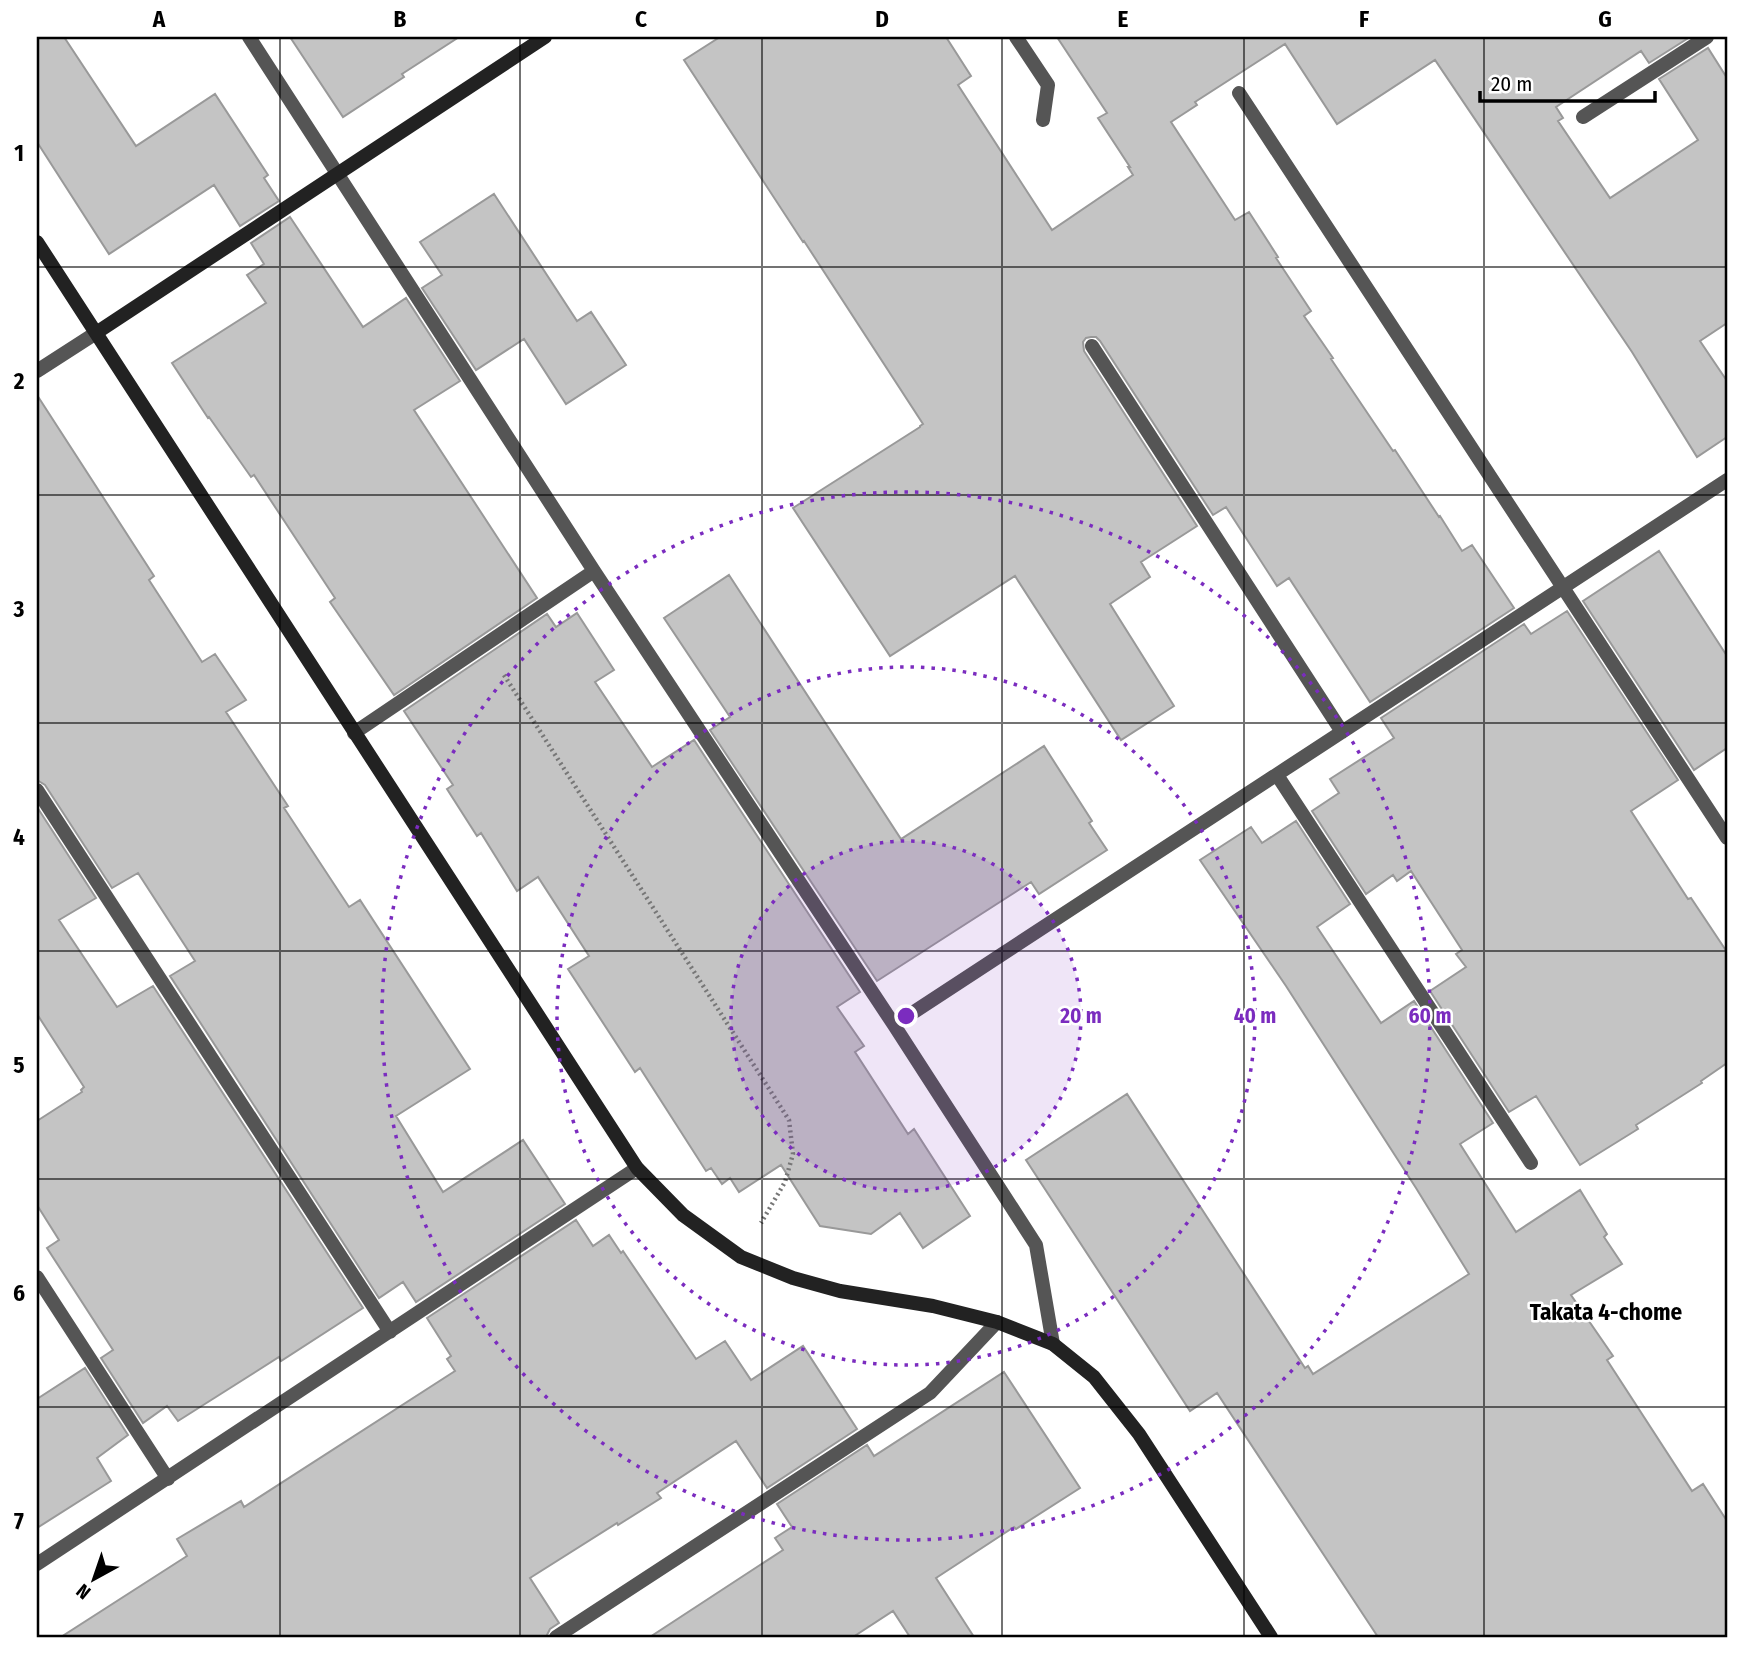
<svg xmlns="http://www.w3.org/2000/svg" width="1764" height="1674" font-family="'Fira Sans Condensed',sans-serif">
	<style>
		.building { fill: #c4c4c4; stroke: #999; stroke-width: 2 }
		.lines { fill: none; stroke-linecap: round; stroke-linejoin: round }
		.path { stroke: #777; stroke-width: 4.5; stroke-dasharray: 2 3.5; stroke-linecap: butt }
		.lane { stroke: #555; stroke-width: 14 }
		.street { stroke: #555; stroke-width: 14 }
		.secondary { stroke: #222; stroke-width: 14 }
		.grid { fill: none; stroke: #000; stroke-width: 2; stroke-opacity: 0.55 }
		.ring { fill: none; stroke: #7b2cbf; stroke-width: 3.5; stroke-dasharray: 3.5 7 }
		.labels { text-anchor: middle; stroke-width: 5; stroke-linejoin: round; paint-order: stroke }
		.neighbourhood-label { font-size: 23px; font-weight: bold; fill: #000; stroke: #fff }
		.centre { fill: #7b2cbf; stroke: #fff; stroke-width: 3.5 }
		.ring-label { font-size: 21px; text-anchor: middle; font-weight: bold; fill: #7b2cbf; stroke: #fff; stroke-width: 5; stroke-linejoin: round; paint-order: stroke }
		.neatline { fill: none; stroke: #000; stroke-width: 2.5 }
		.grid-label { font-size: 23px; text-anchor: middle; font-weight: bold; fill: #000 }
	</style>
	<rect width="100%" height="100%" fill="#fff"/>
	<path class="building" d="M37 37H64L136 146 215 94 268 175 264 178 279 201 240 226 214 185 109 254 37 142Z
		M290 37H459L402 74 404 77 343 117Z
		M720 37H946L971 76 958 85 1052 230 1133 175 1128 167H1130L1098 118 1107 113 1057 37H1690L1649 63 1641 51 1556 107 1563 118 1558 121 1610 198 1698 140 1659 79 1708 48 1727 78V323L1700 341 1727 381V437L1697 457 1632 352 1435 60 1337 124 1285 44 1195 102 1197 105 1171 122 1235 220 1249 212 1278 257 1276 258 1311 311 1304 316 1333 358 1331 359 1393 451 1395 450 1439 517 1440 516 1462 551 1472 545 1514 608 1370 702 1289 578 1277 586 1226 507 1213 515 1100 341 1096 337H1091L1086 338 1083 342 1084 351 1197 526 1141 562 1150 577 1110 604 1174 706 1121 740 1015 576 890 656 793 508 920 427V426L923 424 804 241 803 242 684 60Z
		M494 194 577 321 591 312 626 365 566 404 524 339 476 370 422 288 442 275 420 242Z
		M290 217 363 327 406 298 460 381 414 410 537 598 394 695 330 602 335 598 254 475 251 477 209 417 208 418 172 363 266 303 247 275 264 264 251 243Z
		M37 395 154 576 149 580 202 662 215 654 246 700 226 712 288 806 284 808 349 907 360 900 470 1069 396 1116 443 1192 523 1140 565 1204 416 1302 403 1282 379 1298 170 976 195 961 138 873 112 888 45 785 37 780Z
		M1659 551 1727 656V748L1694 770 1583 601Z
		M729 575 901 839 1044 746 1092 821 1089 823 1107 850 1039 894 1031 882 877 981 710 730 730 717 664 618Z
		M1567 611 1678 780 1631 811 1688 899 1691 898 1727 952V1063L1701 1081 1702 1083 1636 1125 1638 1129 1580 1165 1536 1096 1509 1112 1430 991 1466 967 1456 954 1462 950 1411 871 1397 881 1393 875 1366 894 1312 811 1339 793 1330 779 1394 738 1381 718 1524 624 1531 634Z
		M577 613 614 670 595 682 652 767 694 740 860 992 837 1007 864 1046 855 1052 908 1134 914 1129 970 1216 923 1248 900 1213 871 1234 820 1226 781 1165 739 1192 730 1178 722 1184 711 1168 706 1171 640 1068 635 1072 568 969 589 956 538 877 517 891 481 833 477 836 447 789 453 785 404 711 547 614 556 627Z
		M37 807 96 898 59 920 117 1007 153 986 363 1308 281 1361 279 1357 178 1421 167 1406 143 1423 101 1358 113 1350 47 1248 59 1240 37 1205V1121L82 1092 81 1090 84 1087 37 1014Z
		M1296 821 1350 904 1317 927 1381 1023 1414 1001 1493 1123 1460 1144 1516 1232 1580 1190 1607 1234 1604 1237 1622 1264 1571 1295 1613 1356 1607 1360 1692 1491 1703 1484 1727 1521V1637H1378L1217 1393 1190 1411 1026 1160 1127 1094 1305 1368 1308 1366 1313 1374 1469 1274 1416 1188 1286 986 1200 860 1251 827 1262 843Z
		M576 1220 593 1246 609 1235 621 1253 623 1251 696 1359 725 1341 751 1380 803 1346 857 1429 767 1488 736 1441 657 1493 661 1498 618 1525 617 1523 530 1578 559 1623 550 1629 546 1637H61L187 1556 177 1539 241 1501 244 1507 455 1371 447 1359 451 1356 427 1318Z
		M85 1368 128 1435 97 1458 111 1481 37 1528V1399Z
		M1004 1372 1080 1488 1016 1529 1014 1527 936 1578 974 1637H910L893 1611 853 1637H650L783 1550 775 1538 792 1527 777 1504 867 1445 874 1456Z"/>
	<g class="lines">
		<path class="path" d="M504 675 789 1120 793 1154 785 1182 761 1223"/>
		<path class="lane" d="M1016 37 1048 85 1043 120
			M1583 117 1707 37"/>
		<path class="street" d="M249 37 594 571 894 1025 1036 1245 1053 1344
			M1239 93 1727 838
			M1092 346 1342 732
			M37 371 96 333
			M354 733 594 571
			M1277 775 1531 1163
			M37 790 390 1332
			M894 1025 1727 480
			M37 1277 168 1479
			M37 1564 637 1168
			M556 1637 930 1393 997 1322"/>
		<path class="secondary" d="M37 242 637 1168 683 1215 741 1257 793 1278 840 1291 933 1306 997 1322 1053 1344 1094 1377 1139 1434 1271 1637
			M96 333 545 37"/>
	</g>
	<path class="grid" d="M280 37V1637M520 37V1637M762 37V1637M1002 37V1637M1244 37V1637M1484 37V1637M37 267H1727M37 495H1727M37 723H1727M37 951H1727M37 1179H1727M37 1407H1727"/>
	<circle cx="906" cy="1016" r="175" fill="#7b2cbf" fill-opacity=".12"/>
	<g class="ring">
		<circle cx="906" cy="1016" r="175"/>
		<circle cx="906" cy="1016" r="349"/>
		<circle cx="906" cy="1016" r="524"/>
	</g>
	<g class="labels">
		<g class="neighbourhood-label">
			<text x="1606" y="1320">Takata 4-chome</text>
		</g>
	</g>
	<circle cx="906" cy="1016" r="10" class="centre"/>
	<g class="ring-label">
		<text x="1081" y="1023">20 m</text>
		<text x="1255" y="1023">40 m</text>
		<text x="1430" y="1023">60 m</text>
	</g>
	<rect width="1764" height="1674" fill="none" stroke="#ffffff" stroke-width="77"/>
	<g transform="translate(94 1579) rotate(220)" stroke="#ffffff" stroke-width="5" paint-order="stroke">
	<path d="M0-5L12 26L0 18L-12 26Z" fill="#000000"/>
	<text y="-10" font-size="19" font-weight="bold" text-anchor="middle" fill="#000000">N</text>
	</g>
	<path d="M1480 91v10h175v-10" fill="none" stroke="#000000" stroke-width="3.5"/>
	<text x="1491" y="91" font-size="21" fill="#000000" stroke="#ffffff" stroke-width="5" paint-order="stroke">20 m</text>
	<rect x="38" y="38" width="1688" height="1598" class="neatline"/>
	<g class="grid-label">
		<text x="159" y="27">A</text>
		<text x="400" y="27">B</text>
		<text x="641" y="27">C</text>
		<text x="882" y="27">D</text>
		<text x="1123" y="27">E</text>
		<text x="1364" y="27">F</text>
		<text x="1605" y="27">G</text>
		<text x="19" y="161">1</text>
		<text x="19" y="389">2</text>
		<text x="19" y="617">3</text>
		<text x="19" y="845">4</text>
		<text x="19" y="1073">5</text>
		<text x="19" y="1301">6</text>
		<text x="19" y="1529">7</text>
	</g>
</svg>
